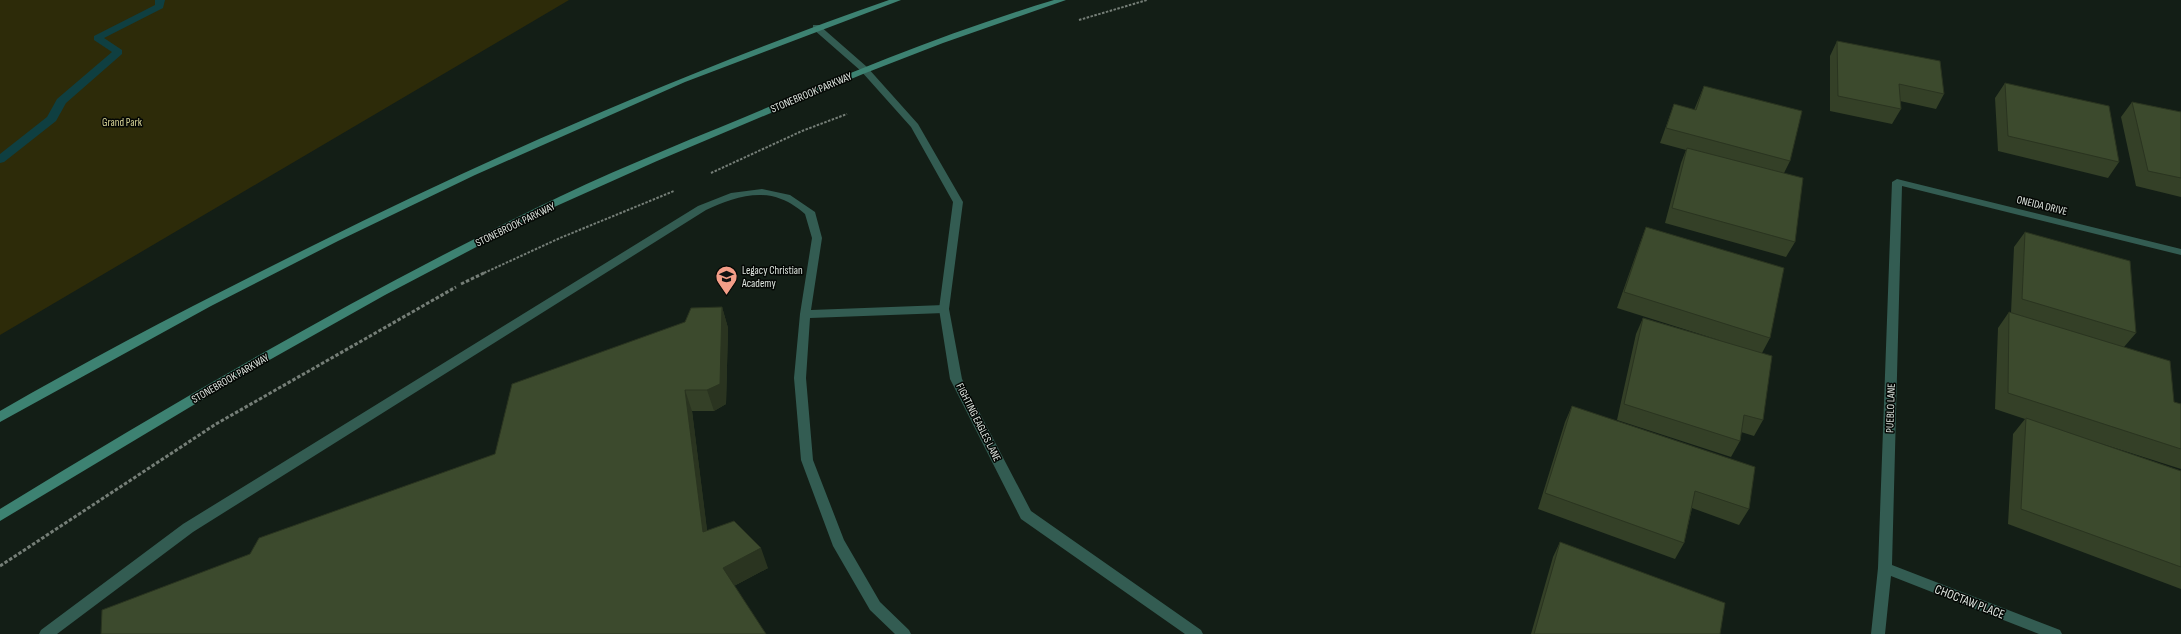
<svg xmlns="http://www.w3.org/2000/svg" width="2181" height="634" font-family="'Sofia Sans Condensed',sans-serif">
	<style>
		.green { fill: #2d2b09 }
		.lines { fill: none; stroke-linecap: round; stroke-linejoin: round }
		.stream { fill: #0f3f41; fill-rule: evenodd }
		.path-far1 { stroke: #757e77; stroke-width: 2; stroke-dasharray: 2.5 1.5; stroke-linecap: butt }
		.path { stroke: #757e77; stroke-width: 3; stroke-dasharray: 3.5 2; stroke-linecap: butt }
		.service { fill: #335c52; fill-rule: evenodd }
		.minor { fill: #335c52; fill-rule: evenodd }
		.secondary { fill: #3d8272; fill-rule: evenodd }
		.wall { fill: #344027 }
		.shaded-wall { fill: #2a3420 }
		.building { fill: #3c4a2d; stroke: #2a3420 }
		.labels { text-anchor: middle; stroke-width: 3; stroke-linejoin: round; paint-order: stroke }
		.street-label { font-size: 11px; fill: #dfe6e0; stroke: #040704 }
		.park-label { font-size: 11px; fill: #d6d396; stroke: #040704 }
		.poi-label { font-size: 11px; fill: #dfe6e0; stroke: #040704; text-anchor: start }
		.near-street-label { font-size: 13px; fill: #dfe6e0; stroke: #040704 }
	</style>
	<rect width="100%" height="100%" fill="#131e16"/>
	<path class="green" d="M0 0H569L0 335Z"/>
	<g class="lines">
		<path class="stream" d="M155 0H165L163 8 104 38 122 50V54L66 103 56 121 4 162 0 163V154L47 117 57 99 112 52 94 40V36L155 5Z"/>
		<path class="path-far1" d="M1079 20 1147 0
			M711 173 802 131 847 114
			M484 273 560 238 674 191"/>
		<path class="path" d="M461 284 486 272
			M0 566 216 424 456 287"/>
		<path class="service" d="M762 189 790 195 815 212 822 238 811 310 944 305 949 309 944 313 810 318 806 378 813 460 844 540 880 602 909 630 911 634H895L870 610 833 546 801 460 794 378 800 314 812 238 805 214C798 208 790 202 781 199 756 189 728 200 706 210L193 532 57 634H39L41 630 183 524 698 206 731 193Z"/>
		<path class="minor" d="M813 25H819L867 67 918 124 963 202 949 309 962 379 1031 511 1201 630 1203 634H1185L1021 519 950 379 939 309 953 202 911 127 861 71 813 29Z
			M1897 179 2181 249V255L1902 186 1892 565 2060 630 2062 634H2039L1891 576 1885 634H1871L1878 568 1892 182Z"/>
		<path class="secondary" d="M889 0H901L685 82 475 175 338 241 211 306 0 422V411C102 352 207 298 314 245 501 152 692 69 889 0Z
			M1054 0H1066L943 43 863 74 657 161 543 212 385 295 257 367 0 521V509C174 402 351 299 534 209 603 175 674 146 745 117 846 74 948 32 1054 0Z"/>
	</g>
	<path class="wall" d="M1837 41 1944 94 1936 109 1900 101 1901 109 1892 124 1830 111V56Z
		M2005 83 2119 162 2108 178 1998 151 1995 98Z
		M1704 86 1790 161 1784 173 1795 242 1786 257 1665 223 1681 163 1686 150 1660 143 1674 104 1694 110Z
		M2132 102 2181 112V197L2136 186 2121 117Z
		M1646 227 1770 338 1762 353 1763 420 1754 436 1741 432 1740 441 1731 457 1617 420 1636 334 1643 318 1722 341 1617 308 1640 243Z
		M2025 232 2136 333 2124 347 2174 402 2181 404V469L2090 440 2181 471V589L2008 524 2013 434 2025 419 1995 409 1998 328 2009 312 2011 313 2014 247Z
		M722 307 728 328 726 404 714 411H692L707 531 768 568 734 586 250 554 495 454Z
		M1572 406 1749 509 1739 525 1692 508 1684 543 1675 559 1538 509 1565 422Z
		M1560 542 1720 634H1531L1553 557Z"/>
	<path class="shaded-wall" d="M722 307 728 328 726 404 714 411 707 390Z
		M685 390 692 411 710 553 703 532Z
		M761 548 768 568 730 588 723 568Z"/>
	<path class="building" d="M1837 41 1940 61 1944 94 1899 84 1901 109 1838 96Z
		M2005 83 2109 106 2119 162 2008 136Z
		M1704 86 1802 111 1790 161 1666 128 1674 104 1696 110Z
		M2132 102 2181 112V178L2148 171Z
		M1687 148 1803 178 1795 242 1672 208Z
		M1646 227 1784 268 1770 338 1624 292Z
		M2025 232 2130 261 2136 333 2022 299Z
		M722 307 720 384 707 390H685L703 532 734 521 761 548 723 568 766 634H101L102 610 250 554 259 538 495 454 512 384 685 322 691 308Z
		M2009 312 2170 361 2174 402 2181 404V449L2008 393Z
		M1643 318 1772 356 1763 420 1744 415 1740 441 1624 404Z
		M1572 406 1755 467 1749 509 1695 491 1684 543 1545 493Z
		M2026 418 2181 471V567L2021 509Z
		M1560 542 1725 603 1720 634H1534Z"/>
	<defs>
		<symbol id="school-pin" viewBox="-11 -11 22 30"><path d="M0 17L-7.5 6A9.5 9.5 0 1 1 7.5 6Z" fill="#f49e88" stroke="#040704"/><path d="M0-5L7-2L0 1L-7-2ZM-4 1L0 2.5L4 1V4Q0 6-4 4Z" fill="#111"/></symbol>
	</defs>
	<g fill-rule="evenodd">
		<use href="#school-pin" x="714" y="264" width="25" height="34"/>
	</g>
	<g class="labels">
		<g class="street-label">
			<text transform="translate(811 92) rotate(-23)" y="4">STONEBROOK PARKWAY</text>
			<text transform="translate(2042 205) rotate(14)" y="4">ONEIDA DRIVE</text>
			<text transform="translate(515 224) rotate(-26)" y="4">STONEBROOK PARKWAY</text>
			<text transform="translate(230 378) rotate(-30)" y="4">STONEBROOK PARKWAY</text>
			<text transform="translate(1890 408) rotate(-88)" y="4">PUEBLO LANE</text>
			<text transform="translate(979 422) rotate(63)" y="4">FIGHTING EAGLES LANE</text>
		</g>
		<g class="park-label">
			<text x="122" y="126">Grand Park</text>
		</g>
		<g class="poi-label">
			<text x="742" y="274">Legacy Christian<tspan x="742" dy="13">Academy</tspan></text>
		</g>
		<g class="near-street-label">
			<text transform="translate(1970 601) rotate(21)" y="5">CHOCTAW PLACE</text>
		</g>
	</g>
</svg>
